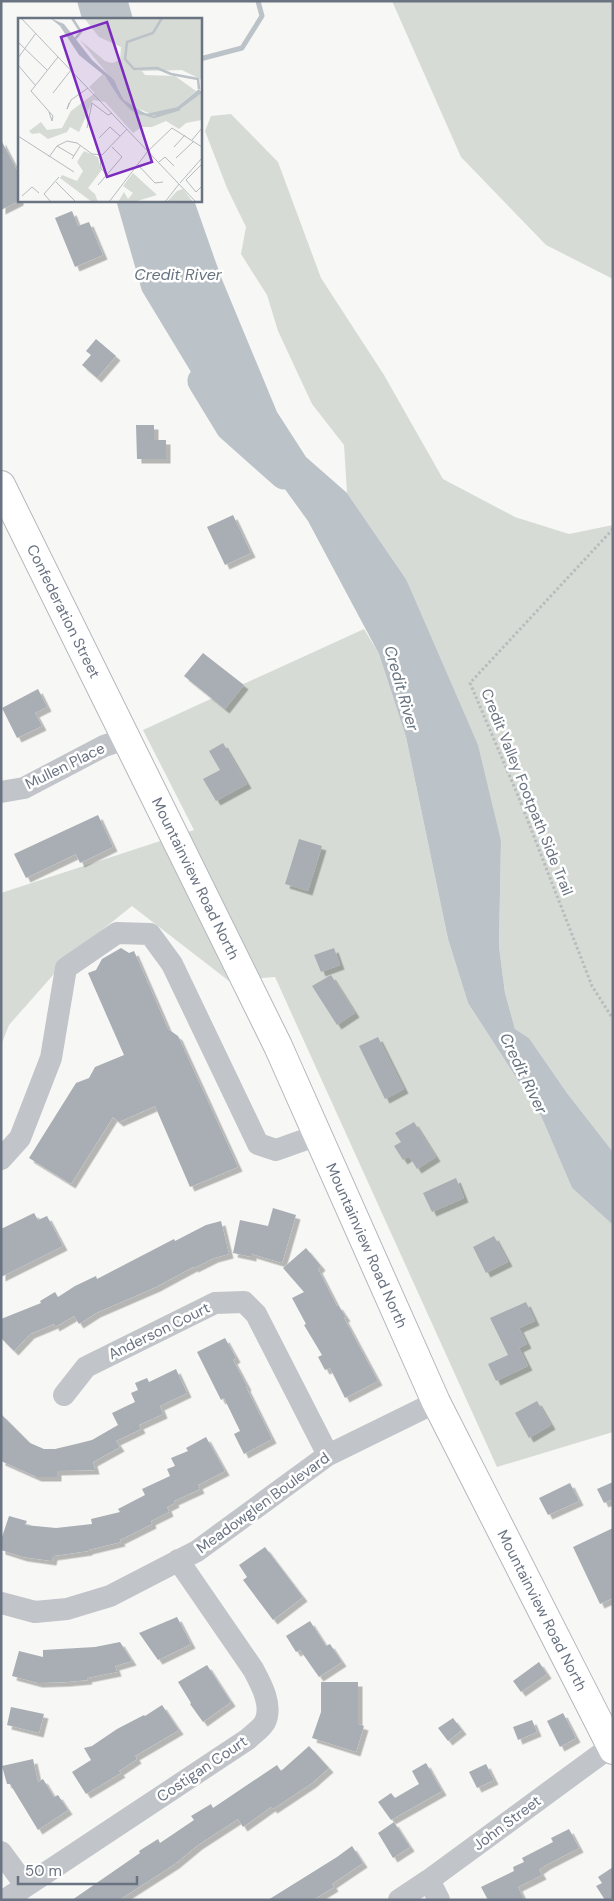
<svg xmlns="http://www.w3.org/2000/svg" width="614" height="1901" font-family="'DM Sans',sans-serif">
	<style>
		.green { fill: #d6dcd5 }
		.water { fill: #bbc2c8 }
		.lines { fill: none; stroke-linecap: round; stroke-linejoin: round }
		.stream { stroke: #bbc2c8; stroke-width: 5 }
		.river { stroke: #bbc2c8; stroke-width: 29 }
		.building { fill: #a9aeb4; filter: url(#shadow) }
		.major-casing { stroke: #b5b7bc; stroke-width: 30 }
		.path { stroke: #b9bbbe; stroke-width: 3; stroke-dasharray: 2.5 2.5; stroke-linecap: butt }
		.minor { stroke: #c1c4c8; stroke-width: 22 }
		.major { stroke: #fff; stroke-width: 28 }
		.labels { text-anchor: middle; stroke-width: 5; stroke-linejoin: round; paint-order: stroke }
		.street-label { font-size: 15px; fill: #6a7382; stroke: #fff }
		.water-label { font-size: 16px; font-style: italic; fill: #66737e; stroke: #fff }
		.inset-river { fill: none; stroke: #bbc2c8; stroke-width: 2.5 }
		.inset-road { fill: none; stroke: #b6bac0; stroke-width: 1 }
		.view { fill: #7b2cbf; fill-opacity: 0.15; stroke: #7b2cbf; stroke-width: 2.5 }
		.inset-edge { fill: none; stroke: #6a7382; stroke-width: 2.5 }
	</style>
	<defs>
		<filter id="shadow"><feDropShadow dx="4.5" dy="4.5" stdDeviation="0" flood-color="#0004"/></filter>
	</defs>
	<rect width="100%" height="100%" fill="#f7f7f5"/>
	<path class="green" d="M392 1H613V279L546 245 461 157Z
		M231 114 278 162 321 278 384 375 443 479 515 517 569 534 613 525V1152L567 1093 529 1038 515 1029 505 993 499 946 501 841 406 579 347 493 344 445 312 404 278 331 267 295 241 254 246 227 227 188 205 131 211 116Z
		M364 629 379 654 406 737 448 939 468 1003 541 1116 572 1188 613 1225V1432L497 1467 275 977 229 981 132 906 82 946 54 974 9 1025 1 1045V893L194 830 143 730Z"/>
	<path class="water" d="M77 1H128L133 19H82Z
		M116 200H194L221 277 277 412 306 457 347 493 406 579 478 745 501 841 499 946 505 993 515 1029 529 1038 567 1093 613 1152V1225L572 1188 541 1116 468 1003 448 939 406 737 379 654 308 521 258 452 208 400 142 291Z"/>
	<g class="lines">
		<path class="stream" d="M200 59 242 48 262 16 258 1"/>
		<path class="river" d="M202 381 230 427 284 475"/>
	</g>
	<path class="building" d="M1 140 19 174V201L1 210Z
		M72 211 78 226 89 222 103 255 75 267 55 218Z
		M96 339 116 356 97 378 82 365 91 355 86 351Z
		M136 425H154V440H166V459H137Z
		M233 515 251 553 225 565 207 527Z
		M203 653 244 685 225 709 184 676Z
		M38 689 47 707 35 713 42 726 17 738 2 708Z
		M223 743 247 784 216 801 203 779 220 770 209 751Z
		M98 815 113 847 80 863 76 854 26 878 14 854Z
		M299 839 322 846 308 891 285 884Z
		M121 948 129 953 134 951 168 1029 178 1036 238 1167 190 1187 155 1106 119 1122 113 1117 71 1184 29 1158 76 1083 89 1078 95 1067 124 1055 88 973 96 970 102 959Z
		M334 948 340 965 321 972 314 955Z
		M331 975 355 1013 337 1025 312 986Z
		M378 1037 404 1089 385 1099 359 1046Z
		M414 1122 436 1157 417 1169 409 1156 403 1160 394 1146 401 1142 395 1133Z
		M456 1178 464 1198 432 1212 423 1193Z
		M273 1208 296 1215 282 1263 252 1254V1257L233 1253 240 1220 268 1226Z
		M34 1213 38 1220 47 1216 63 1246 1 1277V1229Z
		M221 1221 229 1254 214 1258 194 1268 193 1267 156 1287 96 1313 79 1324 74 1316 55 1327 54 1324 30 1334 14 1351 1 1338V1319L41 1303 40 1301 55 1292 58 1297 75 1286 96 1276 97 1279 174 1239 175 1241 206 1225Z
		M494 1236 508 1262 486 1273 473 1247Z
		M306 1248 321 1266 318 1269 337 1306 338 1305 346 1317 344 1318 378 1381 345 1398 330 1368 325 1370 318 1357 322 1355 304 1325 306 1324 292 1298 304 1292 283 1268Z
		M526 1302 535 1321 519 1328 527 1344 519 1348 528 1366 496 1381 488 1364 508 1355 490 1318Z
		M225 1338 236 1358 233 1360 247 1386 246 1387 272 1439 244 1454 234 1434 240 1431 224 1398 221 1400 197 1352Z
		M176 1369 187 1393 160 1406 163 1414 139 1425 141 1429 116 1441 120 1447 93 1462 95 1470 57 1471V1477H37L1 1461V1414L30 1443 44 1449H55L76 1444 92 1440 118 1425 112 1413 135 1402 131 1393 138 1390 135 1383 147 1378 149 1382Z
		M537 1401 551 1425 529 1438 515 1413Z
		M206 1437 225 1471 198 1485 200 1489 174 1501 175 1503 167 1507 169 1512 151 1521 152 1524 120 1540 121 1542 88 1550V1551L53 1556 52 1561 23 1557 1 1550V1540L9 1516 27 1521 25 1525 56 1528 92 1524 91 1519 120 1512 118 1509 145 1495 142 1489 170 1476 167 1469 175 1466 171 1458 188 1451 186 1448Z
		M613 1482V1499L604 1503 597 1489Z
		M570 1483 579 1501 548 1515 539 1498Z
		M613 1528V1598L600 1604 573 1547Z
		M265 1547 303 1597 273 1620 243 1580 247 1577 239 1565Z
		M177 1617 191 1644 158 1660 139 1633Z
		M310 1621 326 1646 330 1644 342 1662 319 1677 300 1650 296 1652 286 1636Z
		M120 1642 132 1661 115 1666 117 1672 87 1678 88 1680 66 1682 38 1683 12 1676 19 1651 43 1657V1650L95 1647Z
		M539 1662 547 1674 521 1692 513 1681Z
		M207 1665 231 1702 203 1722 190 1704 191 1703 178 1682Z
		M321 1682H358V1724L364 1726 356 1752 312 1738 321 1712Z
		M162 1705 179 1730 135 1756 137 1759 119 1771 121 1773 86 1794 72 1772 91 1760 84 1748 92 1746 117 1729 144 1715 145 1716Z
		M11 1707 44 1714 39 1733 7 1725Z
		M563 1713 576 1738 560 1747 547 1721Z
		M453 1718 462 1730 448 1741 438 1728Z
		M532 1720 537 1732 518 1740 513 1727Z
		M309 1746 329 1768 312 1783 273 1809 271 1807 243 1827 238 1819 198 1845 175 1864 119 1900H72L140 1853 139 1851 158 1839 160 1843 194 1820 191 1816 211 1804 213 1808 277 1765 281 1771Z
		M33 1759 38 1782 43 1779 54 1797 58 1795 68 1810 38 1830 10 1784H7L2 1766Z
		M426 1763 442 1791 391 1820 378 1802 391 1793 395 1798 419 1784 412 1771Z
		M486 1764 494 1780 477 1788 469 1772Z
		M394 1822 410 1847 393 1858 378 1833Z
		M569 1829 579 1848 546 1865 539 1870 542 1875 518 1887 524 1900H488L481 1887 514 1871 513 1867 524 1862 522 1858 553 1842 551 1838Z
		M352 1846 363 1863 332 1884 334 1887 313 1900H268L337 1857Z
		M613 1867V1900H605L596 1886 602 1883 598 1877Z"/>
	<g class="lines">
		<defs>
			<g id="major">
				<path id="s1" d="M1 485 278 1046 436 1402 613 1750"/>
			</g>
		</defs>
		<use href="#major" class="major-casing"/>
		<path class="path" d="M613 529 470 683 519 798 592 986 613 1019"/>
		<path class="minor" d="M1 792 24 788 104 746 128 738
			M1 1159 20 1138 51 1058 66 968 117 933 150 934 172 964 258 1144 276 1150 318 1135
			M64 1395 86 1367 215 1303 244 1302 256 1314 328 1455
			M1 1603 35 1612 67 1609 110 1596 197 1551 328 1455 436 1402
			M1 1852 26 1886
			M429 1880 439 1900
			M5 1900 248 1739C253 1734 262 1728 265 1722 273 1705 261 1684 253 1669L178 1560
			M399 1900 429 1880 613 1745"/>
		<use href="#major" class="major"/>
	</g>
	<g class="labels">
		<g class="street-label">
			<text dy="5" stroke="none"><textPath href="#s1" startOffset="141">Confederation Street</textPath></text>
			<text transform="translate(65 766) rotate(-26)" y="5">Mullen Place</text>
			<text transform="translate(527 792) rotate(68)" y="5">Credit Valley Footpath Side Trail</text>
			<text dy="5" stroke="none"><textPath href="#s1" startOffset="439">Mountainview Road North</textPath></text>
			<text dy="5" stroke="none"><textPath href="#s1" startOffset="844">Mountainview Road North</textPath></text>
			<text transform="translate(159 1331) rotate(-26)" y="5">Anderson Court</text>
			<text transform="translate(263 1503) rotate(-36)" y="5">Meadowglen Boulevard</text>
			<text dy="5" stroke="none"><textPath href="#s1" startOffset="1249">Mountainview Road North</textPath></text>
			<text transform="translate(202 1769) rotate(-34)" y="5">Costigan Court</text>
			<text transform="translate(507 1823) rotate(-37)" y="5">John Street</text>
		</g>
		<g class="water-label">
			<text x="178" y="280">Credit River</text>
			<text transform="translate(402 688) rotate(74)" y="6">Credit River</text>
			<text transform="translate(524 1073) rotate(64)" y="6">Credit River</text>
		</g>
	</g>
	<g transform="translate(18 18)">
		<rect width="184" height="184" fill="#f7f7f5"/>
		<path d="M66 0H184V62L164 52 124 53 127 57 157 58 178 73 159 89 133 96 116 89 106 82 100 69 62 22 87 43 94 45 102 42 103 29 81 19ZM85 56 114 93 135 98 161 92 184 75V102L168 105 161 111 148 103 134 109H124L115 115 87 84 75 82 61 114 52 109 49 114 30 121 22 115 14 116 11 113 23 104 29 112 44 110 53 93 77 75 71 69ZM66 133 80 139 83 153 70 170 77 176 80 184H74L42 160 44 157 59 163 65 153 59 144ZM115 155 139 177 116 184H100L106 174 110 181 115 175 105 168ZM165 171 175 184H149L159 173Z" fill="#d6dcd5"/>
		<path d="M32 0 46 6 74 42 96 62 106 82 128 96 159 89 181 71 184 75 161 92 144 97H123L114 93 102 81 87 58 61 37 42 8Z" fill="#bbc2c8"/>
		<path class="inset-river" d="M54 0 63 14 57 21M144 0 135 15 109 24 107 41 116 51 139 50 153 56 180 61 181 71M123 95 136 99 162 91"/>
		<path class="inset-road" d="M3 0 178 184M0 24 29 52M0 40 18 15M0 47 17 67M35 75 53 52M51 85 49 91 53 82 70 70M31 94 34 103 35 98 13 73 40 39M69 110 74 85 90 97 94 95M0 118 56 154M81 120 92 109 102 118M174 122 184 110M39 128 56 138M156 129 167 117M82 137 83 151 90 157M31 139 39 128 49 123 59 125 74 136 84 137 109 111M158 140 176 123M54 141 62 128M141 144 147 139 156 148M184 146 168 162 178 174 184 168M120 147 137 165 145 164M38 164 58 184M162 165 184 140M80 167 104 139 94 129M4 178 14 169 21 175M33 184 26 176 41 159M91 184 130 133 154 110 184 129M147 184 161 166"/>
		<path class="view" d="M89 4 134 144 89 159 43 19Z"/>
		<rect width="184" height="184" class="inset-edge"/>
	</g>
	<rect width="614" height="1901" fill="none" stroke="#6a7382" stroke-width="5"/>
	<path d="M18 1876v8h119v-8" fill="none" stroke="#6a7382" stroke-width="2.5"/>
	<text x="25" y="1876" font-size="15" fill="#6a7382" stroke="#ffffff" stroke-width="4" paint-order="stroke">50 m</text>
</svg>
